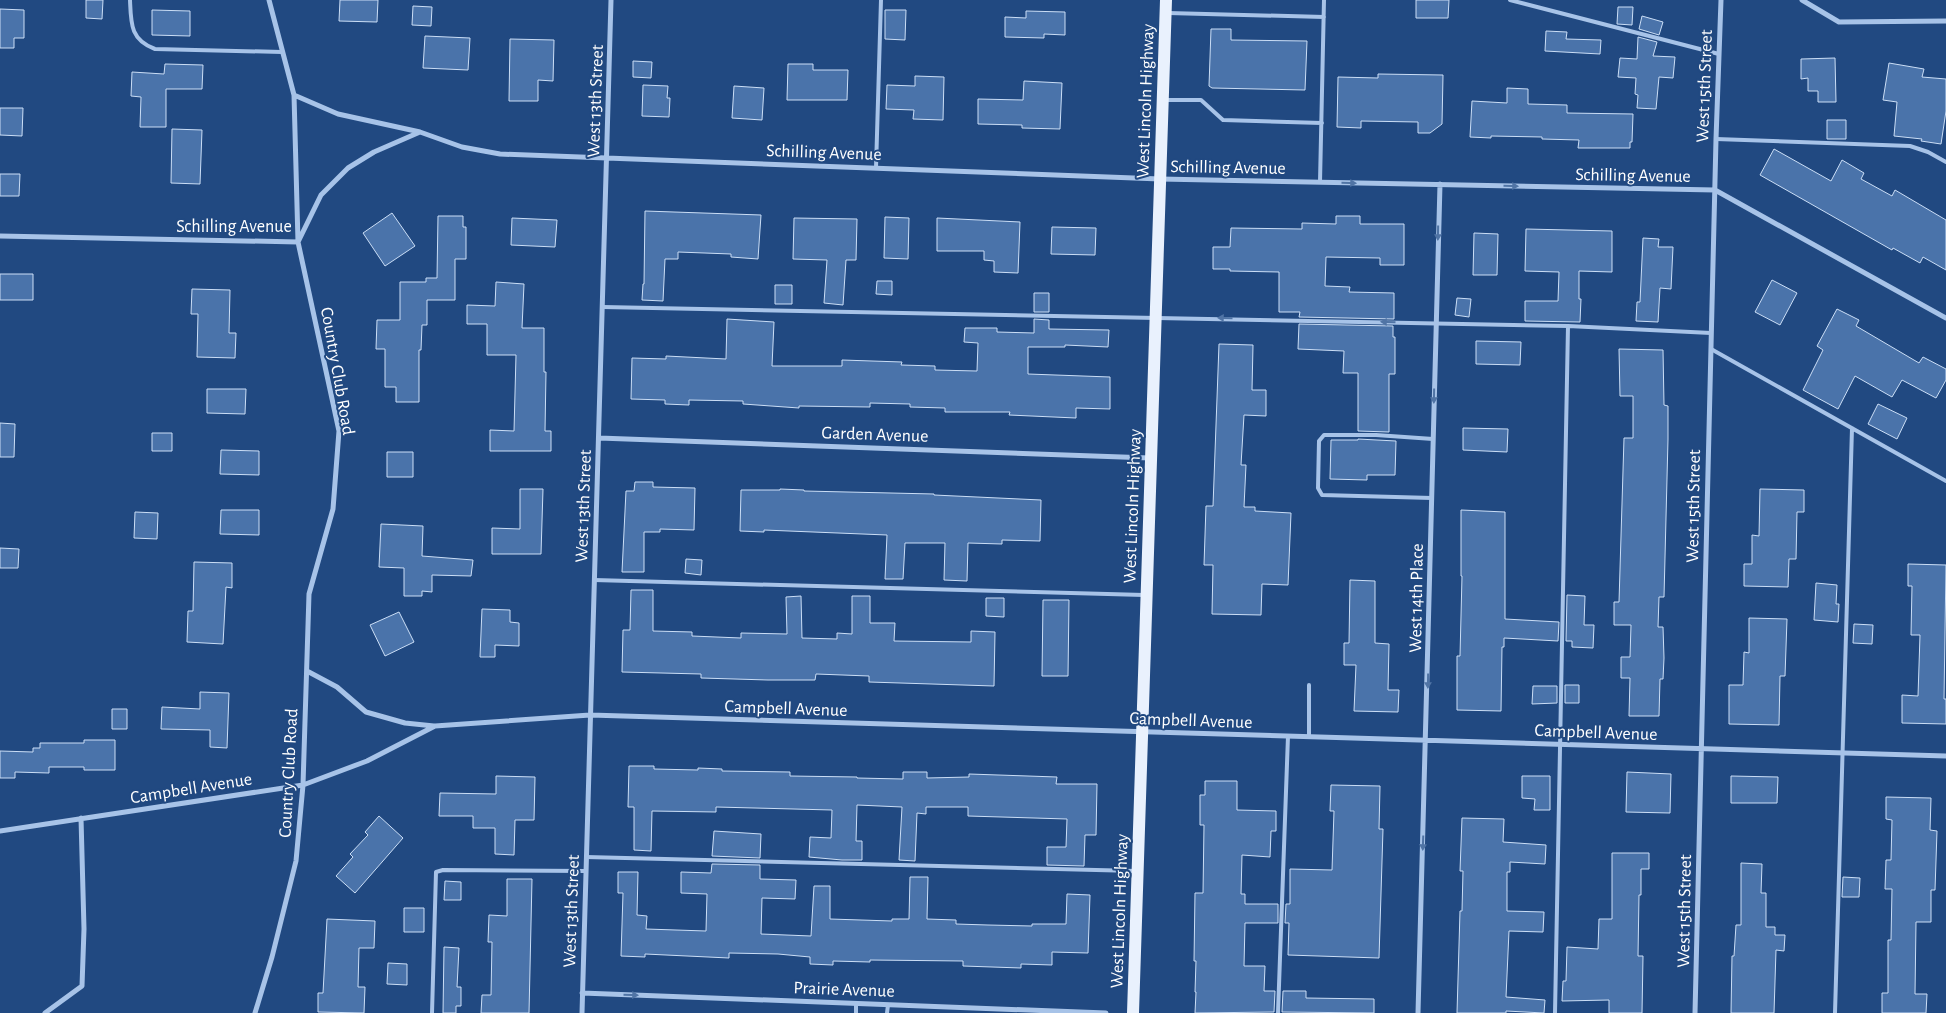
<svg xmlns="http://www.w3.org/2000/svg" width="1946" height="1013" font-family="'Alegreya Sans',sans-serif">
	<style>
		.building { fill: #4a73aa; stroke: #cbdef6 }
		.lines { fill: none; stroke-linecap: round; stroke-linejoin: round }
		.lane { stroke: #a7c3e8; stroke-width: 4 }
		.street { stroke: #a7c3e8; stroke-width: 5 }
		.primary { stroke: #e9f1fd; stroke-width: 12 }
		.oneway { fill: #5074a5 }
		.labels { text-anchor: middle; stroke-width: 4; stroke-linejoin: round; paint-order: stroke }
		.street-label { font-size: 18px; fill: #fff; stroke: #214981 }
	</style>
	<rect width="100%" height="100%" fill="#214981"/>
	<path class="building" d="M86 0H103L102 19 86 18Z
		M340 0H378L377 22 339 21Z
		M1416 0H1449L1448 18H1416Z
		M413 6 432 7 431 26 412 25Z
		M1618 7H1633L1632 25 1617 24Z
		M0 9 24 10V38H14V48H0Z
		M152 10 190 11V36L152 35Z
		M885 10H906L905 40 885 39Z
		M1026 11 1065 12V35L1044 34V38L1005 37V17L1026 18Z
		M1642 16 1663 22 1659 35 1639 29Z
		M1211 29H1231V40L1307 41 1305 90 1212 88 1209 86Z
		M1546 31 1567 32 1566 39 1601 40 1600 54 1545 51Z
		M425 36 470 38 468 70 423 68Z
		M1638 37 1657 42 1653 56 1675 57 1673 78 1659 77 1656 109 1637 108 1638 95 1635 94 1636 78 1618 77 1620 58 1637 59Z
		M510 39 554 40 553 81 538 80V101H509Z
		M1835 58 1836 102H1818V91H1808V78L1801 79V59Z
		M633 61 652 62 651 78 633 77Z
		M1889 63 1924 69 1922 77 1946 79V111L1941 144 1921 141 1922 139 1894 136 1897 102 1883 100Z
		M165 64 203 65 202 89H166V127H140L141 97 131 96 132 72 164 74Z
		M788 64H813V70H848L847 100H787Z
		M1378 74 1443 75 1442 124 1430 133H1418V122L1361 121V128L1337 127 1338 77 1378 78Z
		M915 76 944 77 943 120 913 119 914 110 886 109 887 85 915 86Z
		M1024 81 1062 83 1060 129 1022 128V125L978 124V99L1023 100Z
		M643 85 668 86 667 98H670L669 117 642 116Z
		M734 86 764 88 762 120 732 118Z
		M1507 88 1528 89V104L1567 105V113L1633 114 1632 142H1630V148H1578L1579 140 1542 139V137L1491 136V138L1470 137 1472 101 1507 103Z
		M0 108H23L22 136 0 135Z
		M1827 120H1846V139H1827Z
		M172 129 202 130 200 184 171 183Z
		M1774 149 1831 181 1842 160 1864 173 1861 179 1892 196 1895 190 1946 220V270L1923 257 1920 263 1893 248 1892 250 1760 175Z
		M0 174H20L19 196H0Z
		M645 211 761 215 758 259 731 257V254L678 252V259H665L663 301 642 300 643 284H644Z
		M392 213 415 246 385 266 363 233Z
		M438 216H463V227H466V259H455V300H427V325H422L421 350H419V402H396V387H385V349H376L377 320H400V282H426V278H437Z
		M1336 216H1360V224H1404V265H1380V258L1326 257 1325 286 1350 287 1349 292 1394 293V319L1299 317 1300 312H1279V272L1230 271V269H1213V247H1230L1231 228 1302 229V223L1336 224Z
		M885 217 909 218 908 259 884 258Z
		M512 218 557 220 555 247 511 245Z
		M794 218 857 219 856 260H846L843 305 824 303 827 260 793 259Z
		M937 218 1020 222 1018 273 994 272V261L984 260V251H937Z
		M1052 227 1096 228 1095 255 1051 254Z
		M1526 229 1612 231V272L1579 271V299H1581L1580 322 1525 321V301H1558L1559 272 1525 271Z
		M1474 233 1498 234 1497 275H1473Z
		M1643 238 1659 239 1658 247H1673L1671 289 1660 288 1658 322 1636 321 1637 302H1640Z
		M0 274H33V300H0Z
		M1772 280 1797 293 1780 325 1755 312Z
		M877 281H892V295L876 294Z
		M496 282 524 284 522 328H544V372H546L545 431H551V451H490V430L514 431 516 355H487V324H467V305L495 306Z
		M775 285H792V304H775Z
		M192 289 230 290 229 333H236L235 358 197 357 198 314H191Z
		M1034 293H1049V312H1034Z
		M1457 298 1471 299 1469 317 1455 315Z
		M1837 309 1859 320 1856 326 1919 363 1923 357 1946 369V380L1936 398 1902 380 1892 397 1855 376 1838 409 1803 390 1823 350 1817 346Z
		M727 319 774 322 772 366H842V360L902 362 901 365 935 366V370L977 371 978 343 964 342 965 328H997V332L1034 333V319L1049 320V329L1109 330 1108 347 1065 345V347H1028V374L1110 377V409L1076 408V418L1009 415 1010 412H945V408L910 407V404L870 403V407L799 406V408L743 404V401L689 400V405L665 404V400L631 399 632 358 666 359V356L726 359Z
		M1299 324 1393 326V337H1395V374H1389V432L1358 431V373H1343L1344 351 1298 349Z
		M1476 341 1521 342 1520 365 1476 364Z
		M1219 344 1253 345 1252 390H1266V416L1244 415 1241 465H1246L1244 507H1255V511L1291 513 1288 585 1262 584 1261 615 1212 614 1213 565H1204L1206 506H1213Z
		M1619 349 1663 350 1664 405 1668 406V439L1664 597H1659L1658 627H1663L1664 658 1663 679H1660L1659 716H1629L1630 678H1621V657H1630L1631 625H1614V602H1619L1624 438H1633V396H1620Z
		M207 389H246L245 414 207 413Z
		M1878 404 1907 418 1897 439 1868 424Z
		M0 423 15 424 14 457H0Z
		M1463 428 1508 429 1507 452 1463 450Z
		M152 433H172V451H152Z
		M1358 439 1396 441 1395 475H1367V480L1330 479 1331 440H1358Z
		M221 450 259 451V475L220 474Z
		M387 452H413V477H387Z
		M635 482H653V487L695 488 694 530 660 529V532H644V572H622L626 491H634Z
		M520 489H543L541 554H492V528L520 529Z
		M780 489 804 490V491L934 494V495L1041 500 1040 541 1002 540V544L968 543 967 581 944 580 945 543H905L903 579H885L887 535 764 530V532L740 531 741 490H780Z
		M1760 489 1804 490V512H1797L1796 559H1789L1788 587 1744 586V564H1752V535L1759 536Z
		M221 510H259V535L220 534Z
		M1461 510 1505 512V619L1559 622 1558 641 1504 638V647H1502L1501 711 1457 710V656H1460L1462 576H1461Z
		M135 512 158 513 157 539 134 538Z
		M381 524 423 526 422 556 473 560 471 576 432 575V592L422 591V596H404V568L379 567Z
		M0 548 19 549 18 568H0Z
		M686 559 702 560 701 575 685 573Z
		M194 562 232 563V588L226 587 223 644 187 642 188 611H193Z
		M1908 564 1946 565 1944 699H1946V724L1902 723V695L1918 696 1920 635H1911L1912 586H1908Z
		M1350 580 1375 581V643L1389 644 1388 690H1399L1398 712 1354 711 1356 665H1344V643H1349Z
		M1816 583 1837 585 1836 604H1839L1838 622 1814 620Z
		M631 590H653V631L692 632V636L741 638V633L787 634 786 597 801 596 802 638 837 639V633L852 634V596H870V623H895L894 641 971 642V631L995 632 994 686 869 682V676L816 674 815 680H768L701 678V674L622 672 623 630H630Z
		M1567 595 1585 596 1584 625H1594L1593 648 1572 647V641H1566Z
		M986 598H1004V617L986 616Z
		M1043 600H1069L1068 676H1042Z
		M482 609 510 610V622L519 623V646L495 645V657H480Z
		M399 612 414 642 385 656 370 625Z
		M1749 618 1787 619 1785 676H1780L1779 725 1729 724V685H1743L1744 652 1749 653Z
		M1854 624 1873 625 1872 644 1853 643Z
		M1565 685H1579V703H1565Z
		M1533 686H1557V703L1532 704Z
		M200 692 229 693 227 748 210 747V730L161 729 162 707 200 709Z
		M112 709H127V729H112Z
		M84 740H115V770H84V767H49V773L15 772V778H0V751L33 752V748H40V743H84Z
		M629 766H654V769L698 770V768L722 769V771L790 772V776L857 777V778L903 779V772H927V778L969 777V774L1057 777 1056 784H1097L1096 835H1085L1084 866 1047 865V847H1066L1067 819 968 816V807H926V814L917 813 915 861 899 860 902 807 857 805 856 841H862V860H842L809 857 810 837 831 838 832 810 716 807V812L652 811 651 851 634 850V807H628Z
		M1627 772 1671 774 1670 813 1626 812Z
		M496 776 535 777 534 820H515L514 855 495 854V828H473V816H439L440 793 496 794Z
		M1522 776H1550V810H1534L1535 799 1522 798Z
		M1731 776 1778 777 1777 803H1731Z
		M1205 781H1237V810L1276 811V831H1271L1270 857 1242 855 1241 894H1245V904H1278V923H1245L1244 966H1265L1264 991H1275L1274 1012 1195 1013 1196 992H1195L1196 961H1194L1195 893H1203L1204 825H1200V795H1205Z
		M1331 785 1380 786 1379 829H1383L1379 958 1288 955 1289 923H1285L1286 904H1290V869L1332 870 1334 811H1330Z
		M1886 797 1931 798 1930 830 1937 831 1935 890H1931V922H1916L1915 994H1927L1926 1013H1882V993H1888V940H1891L1892 889H1885L1886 860H1891L1892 820 1886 819Z
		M379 816 403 838 355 893 336 876 353 857 350 854 368 835 365 832Z
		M1462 818 1504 819 1503 842 1546 845 1545 864 1510 862V872H1507V911L1544 912 1543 932 1509 931 1506 997 1545 1000 1544 1013 1506 1011V1013H1457L1460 911H1462L1463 871H1460Z
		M714 831 761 834 760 858 712 856Z
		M1612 853H1649V869H1641V895H1639L1638 956H1643L1642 1013H1609V1000L1562 1001 1563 981H1566L1567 947 1598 949 1599 919H1612Z
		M1741 863 1762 864 1761 893H1766V927H1775V935H1785L1784 951 1776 950 1774 1013H1731L1732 956H1734L1736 925H1741Z
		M712 864 760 865V879L796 880 795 899 762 898 761 934 811 936 814 886H830V919L892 921V919H909L910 877H928L927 919 956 920V924L988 925 1032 926V924H1066L1067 894 1090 895 1088 953 1052 952V965L1021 964V968L963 966V961L870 960V962L833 961V965L810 964V957L778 954 729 953V958L645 954V957L621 956 623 893H618V872H638L637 915 647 916 646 929 706 931 707 894 681 893V872L711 873Z
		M1843 877 1860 878 1859 897H1842Z
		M507 879H532L529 1013H481L482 995H491L492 942H488L489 915 507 916Z
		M445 881 461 882V900H444Z
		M404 908H424V932H404Z
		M327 919 375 921 374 948H359L358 987H365L364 1013 318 1012V993H323Z
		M444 947 459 948 457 987H461V1006H456V1013H443Z
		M388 963 407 964V985L387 984Z
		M1283 991H1306V998L1374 999V1013L1282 1012Z"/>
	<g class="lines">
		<path class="lane" d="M130 0C131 23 130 40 155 49L282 52
			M1510 0 1719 54
			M1168 13 1324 17
			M1165 100H1201L1223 120 1322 123
			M1716 139 1910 146 1928 152 1946 162
			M876 168 881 0
			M1320 182 1324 0
			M603 307 1568 326 1711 333
			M1711 349 1946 481
			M1432 498 1322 495 1318 488 1319 441 1324 435H1376L1433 439
			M594 580 1144 595
			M1309 685V737
			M586 857 1136 871
			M432 1013 436 872 443 870 586 871
			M856 1013V1004
			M887 1013 888 1005
			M1278 1013 1288 736
			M1555 1013 1568 326
			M1835 1013 1852 428"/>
		<path class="street" d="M1802 0 1839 22 1946 21
			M294 95 338 114 420 132 462 147 500 154 1160 179 1715 190 1946 318
			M0 236 298 242 321 195 348 168 374 152 420 132
			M599 438 1150 458
			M307 671 337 687 366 712 405 723 434 726
			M0 831 303 785 367 761 435 726 590 715 1946 756
			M582 993 1106 1013
			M45 1013 82 986 84 929 81 818
			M255 1013 272 957 296 861 303 785 309 594 333 509 339 431 298 242 294 95 269 0
			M582 1013 611 0
			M1418 1013 1440 184
			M1695 1013 1716 139 1721 0"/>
		<path class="primary" d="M1133 1013 1166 0"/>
	</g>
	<defs><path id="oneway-solid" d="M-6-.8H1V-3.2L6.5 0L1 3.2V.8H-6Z" transform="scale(1.25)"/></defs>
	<g class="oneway">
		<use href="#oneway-solid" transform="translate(1349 183) rotate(1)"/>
		<use href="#oneway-solid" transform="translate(1511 186) rotate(1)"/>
		<use href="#oneway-solid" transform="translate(1438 233) rotate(91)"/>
		<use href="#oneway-solid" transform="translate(1225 318) rotate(-179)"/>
		<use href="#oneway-solid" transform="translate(1388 322) rotate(-179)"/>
		<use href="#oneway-solid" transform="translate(1434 396) rotate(91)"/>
		<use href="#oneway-solid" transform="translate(1428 681) rotate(91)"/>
		<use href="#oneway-solid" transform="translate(1423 843) rotate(92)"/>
		<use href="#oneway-solid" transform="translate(631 995) rotate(2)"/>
	</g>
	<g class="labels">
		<g class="street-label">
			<text transform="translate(1704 86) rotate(-88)" y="6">West 15th Street</text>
			<text transform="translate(595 101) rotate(-88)" y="6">West 13th Street</text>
			<text transform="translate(1145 101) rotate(-88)" y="6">West Lincoln Highway</text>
			<text transform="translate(824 152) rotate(2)" y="6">Schilling Avenue</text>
			<text transform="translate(1228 167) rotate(1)" y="6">Schilling Avenue</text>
			<text transform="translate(1633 175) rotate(1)" y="6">Schilling Avenue</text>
			<text x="234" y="232">Schilling Avenue</text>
			<text transform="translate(338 371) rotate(80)" y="6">Country Club Road</text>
			<text transform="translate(875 434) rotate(2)" y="6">Garden Avenue</text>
			<text transform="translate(583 506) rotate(-88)" y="6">West 13th Street</text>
			<text transform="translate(1132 506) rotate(-88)" y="6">West Lincoln Highway</text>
			<text transform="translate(1693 506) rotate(-89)" y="6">West 15th Street</text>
			<text transform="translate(1416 598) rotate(-89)" y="6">West 14th Place</text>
			<text transform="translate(786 708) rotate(2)" y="6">Campbell Avenue</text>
			<text transform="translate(1191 720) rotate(2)" y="6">Campbell Avenue</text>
			<text transform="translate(1596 732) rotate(2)" y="6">Campbell Avenue</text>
			<text transform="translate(288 773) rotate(-87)" y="6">Country Club Road</text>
			<text transform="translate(191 788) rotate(-9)" y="6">Campbell Avenue</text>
			<text transform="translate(571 911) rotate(-88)" y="6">West 13th Street</text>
			<text transform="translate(1119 911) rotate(-88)" y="6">West Lincoln Highway</text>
			<text transform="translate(1684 911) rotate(-89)" y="6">West 15th Street</text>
			<text transform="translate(844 989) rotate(2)" y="6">Prairie Avenue</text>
		</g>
	</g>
</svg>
